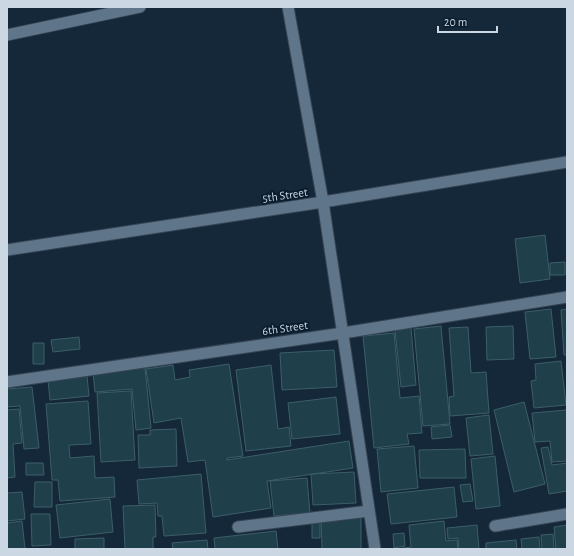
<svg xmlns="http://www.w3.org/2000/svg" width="574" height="556" font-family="'Alegreya Sans',sans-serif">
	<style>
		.building { fill: #1f404a; stroke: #3c5e68 }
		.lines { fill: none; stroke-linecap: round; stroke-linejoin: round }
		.minor-casing { stroke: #364453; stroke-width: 13 }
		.tertiary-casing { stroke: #364453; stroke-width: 13 }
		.minor { stroke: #5f758a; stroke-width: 11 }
		.tertiary { stroke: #5f758a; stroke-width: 11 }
		.labels { text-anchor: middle; stroke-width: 4; stroke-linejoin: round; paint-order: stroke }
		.street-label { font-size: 12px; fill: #cbd7e3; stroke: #0b1e2f }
	</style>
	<rect width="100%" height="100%" fill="#14283a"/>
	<path class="building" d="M545 235 550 279 520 283 515 239Z
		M565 262V275H550V263Z
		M551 309 556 357 530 359 525 312Z
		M567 309V355H564L561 310Z
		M441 326 450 424 423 426 414 329Z
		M513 326 514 359 487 360 486 327Z
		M468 327 471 373 486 372 489 413 450 416 449 397 454 396 449 328Z
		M411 328 416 385 401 387 395 330Z
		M394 333 400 398 419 396 422 433 407 434 409 444 374 448 363 336Z
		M79 337 80 349 53 352 51 340Z
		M33 343H44V364H33Z
		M334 350 337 387 282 390 280 353Z
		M561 361 566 405 534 408 531 381 536 380 535 364Z
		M229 364 243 456 227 458V460L349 441 353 468 267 481 271 508 213 517 205 460 188 462 181 418 154 423 146 369 173 365 175 380 190 377 189 370Z
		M271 365 278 429 289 427 291 446 246 451 236 370Z
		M145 368 151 428 136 430 132 389 95 392 93 373Z
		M87 376 89 396 50 400 48 380Z
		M32 387 39 448 24 449 20 406 7 407V389Z
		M131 391 135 460 101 462 97 393Z
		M336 397 340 434 292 439 288 403Z
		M88 401 91 444 69 445 70 458 94 456 95 478 114 477 115 497 60 501 58 480H52L46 404Z
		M524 402 545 484 514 492 494 410Z
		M19 409 22 443 13 444 15 477 7 478V410Z
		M567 410V461L552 462 550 441 535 442 532 413Z
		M489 415 493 454 470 456 466 418Z
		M450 425 452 437 432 439 431 427Z
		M176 429 177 466 139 468 138 435H150V430Z
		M414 446 418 488 381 492 377 449Z
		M548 447 552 465 567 463V491L549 494 541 448Z
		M465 449 466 478H420L419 450Z
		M495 456 500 506 476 509 471 459Z
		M26 463H43L44 475H26Z
		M354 472 356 503 313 505 311 474Z
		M201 474 206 533 164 536 162 516H158L157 503 139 504 137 480Z
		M307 478 310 513 274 516 270 481Z
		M35 482H52V507H34Z
		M470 484 473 501 463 502 460 485Z
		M454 487 457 517 391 524 387 494Z
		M22 492 25 519 7 521V493Z
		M110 499 113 532 60 538 56 505Z
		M155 505 156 537H153V549H125L123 506Z
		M31 514H50L51 545 32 546Z
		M361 517V549H322L321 519Z
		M22 521 25 549H7V523Z
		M444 521 446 541 457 540 458 549H396L411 547 409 525Z
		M312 523H320V538H312Z
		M477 525 479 549H459L458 538 448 539 447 528Z
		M567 525V549H556L554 527Z
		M276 531 278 549H215L214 538Z
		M404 533 405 546 394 548 393 534Z
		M553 534 554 549H542L541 535Z
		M539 537 540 549H522L521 539Z
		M104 538V549H75V539Z
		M207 540 208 549H173L172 543Z
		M516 540 517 549H486V543Z"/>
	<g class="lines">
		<defs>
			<path id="minor" d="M288 7 323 202 375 549
				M7 35 140 7
				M7 250 323 202 567 162
				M495 526 567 514
				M238 527 369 511"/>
			<path id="tertiary" d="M7 382 343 333 567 297"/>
		</defs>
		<use href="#minor" class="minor-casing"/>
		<use href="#tertiary" class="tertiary-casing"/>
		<use href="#minor" class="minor"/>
		<use href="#tertiary" class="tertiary"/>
	</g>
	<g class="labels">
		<g class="street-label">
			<text transform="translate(285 195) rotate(-8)" y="4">5th Street</text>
			<text transform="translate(285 328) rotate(-8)" y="4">6th Street</text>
		</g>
	</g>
	<rect width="574" height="556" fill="none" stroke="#cbd7e3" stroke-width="16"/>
	<path d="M438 26v6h59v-6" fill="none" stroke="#cbd7e3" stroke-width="2"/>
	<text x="444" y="26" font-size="12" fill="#cbd7e3" stroke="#0b1e2f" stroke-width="3" paint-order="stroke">20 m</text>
</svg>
